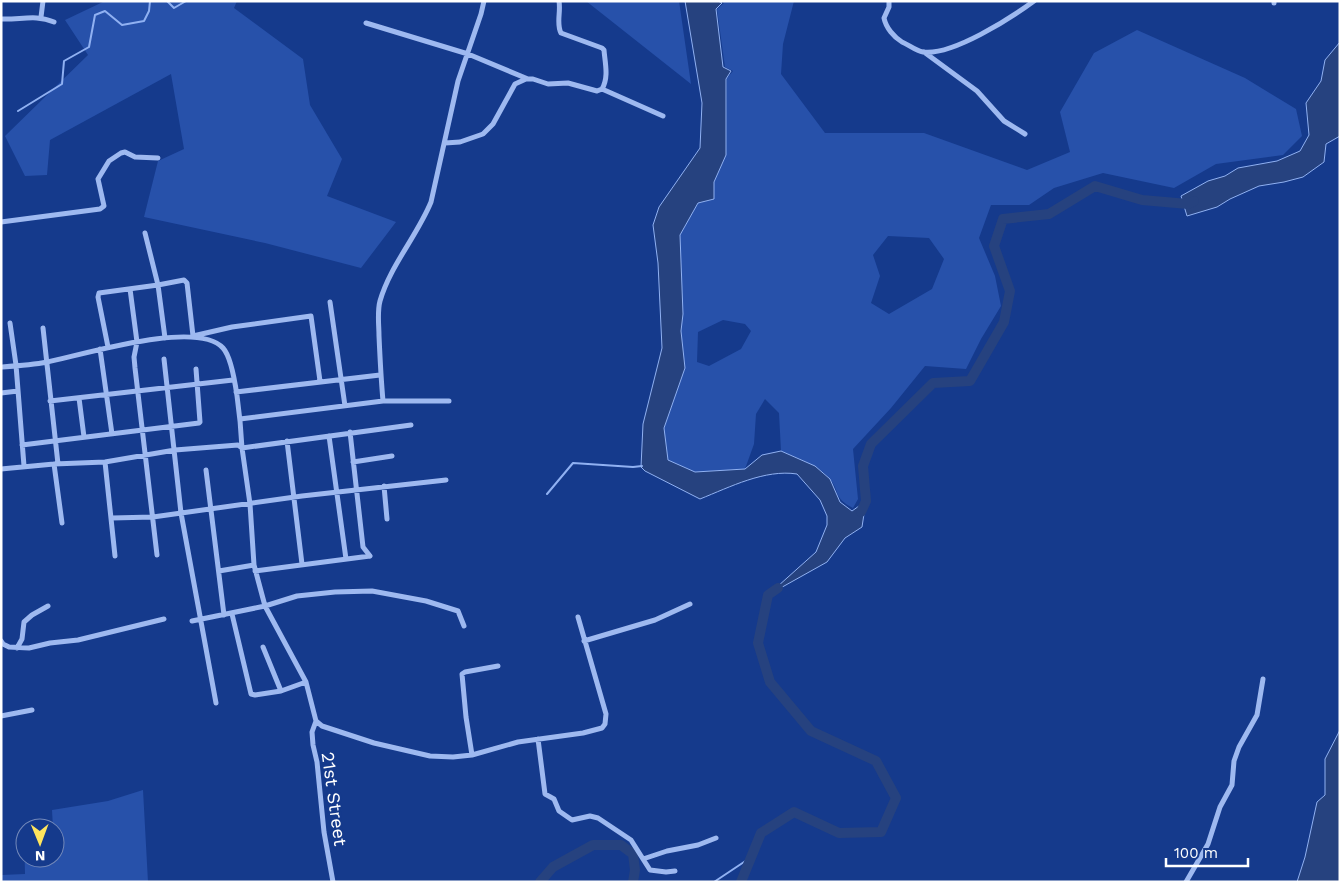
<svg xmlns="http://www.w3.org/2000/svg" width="1341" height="883" font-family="'Work Sans',sans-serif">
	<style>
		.green { fill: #2751aa; fill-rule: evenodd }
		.water { fill: #26427f; stroke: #90b1f2 }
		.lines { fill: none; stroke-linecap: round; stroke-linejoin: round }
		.stream { stroke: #90b1f2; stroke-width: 2 }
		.river { stroke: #26427f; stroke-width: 10 }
		.street { stroke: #9eb9f0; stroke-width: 5 }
		.labels { text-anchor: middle; stroke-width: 4.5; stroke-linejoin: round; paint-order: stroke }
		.street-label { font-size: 18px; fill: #fff; stroke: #153a8c }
	</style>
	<rect width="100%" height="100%" fill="#153a8c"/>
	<path class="green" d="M105 1H237L234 8 303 59 310 105 342 159 327 196 396 222 361 268 265 243 144 217 158 161 184 149 171 74 50 140 47 175 25 176 5 136 88 55 65 20Z
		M586 1H679L691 84Z
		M721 1H794L783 44 781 74 825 133H924L1027 170 1070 152 1060 112 1094 53 1137 30 1245 78 1296 109 1302 136 1283 155 1216 164 1174 188 1103 173 1054 188 1029 205H991L979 238 995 276 1001 306 981 339 966 369 925 366 891 408 853 449 858 499 853 508C832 497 841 492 829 478 817 464 797 458 781 451L779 413 765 399 756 414 754 444 745 469 695 472 668 460 664 428 685 368 681 331 683 314 680 235 698 203 714 199V182L726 155 727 78 733 71 725 67 717 9 724 3ZM888 236 929 238 944 259 932 289 889 314 871 303 880 276 873 255ZM723 320 745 324 751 331 741 349 709 366 697 362 698 332Z
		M143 790 148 882H1V875L25 874 24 835 25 858H55V828H53L52 810 108 801Z"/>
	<path class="water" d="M685 1H718L722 3 716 9 723 67 731 71 726 79V155L714 182V199L698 203 680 235 683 314 681 331 685 368 664 428 668 460 695 472 745 469 762 455 781 451 815 466 830 479 840 502 852 511 866 501 862 527 845 538 827 562 768 595 816 552 827 525V516L820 500 797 474C765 469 730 487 700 499L645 471 641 467 643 424 662 348 658 263 653 225 659 207 700 148 702 103Z
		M1340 42V136L1326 144 1324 162 1303 177 1284 182 1259 186 1230 199 1217 207 1187 216 1181 196 1208 181 1225 176 1238 168 1277 161 1300 151 1309 135 1306 103 1321 81 1325 60Z
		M1340 730V882H1297L1305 857 1317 802 1325 795V759Z"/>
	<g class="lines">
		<path class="stream" d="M167 1 174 8 186 1
			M18 111 62 84 64 61 89 47 95 15 105 11 122 25 144 21 149 11 150 1
			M547 494 573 463 633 467 642 466
			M714 882 750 858"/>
		<path class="river" d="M861 512 866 501 863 466 871 444 933 383 970 381 1004 322 1010 291 994 246 1003 219 1049 214 1095 186 1142 200 1188 204 1194 201
			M540 882 553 867 593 845H621L633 854 635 870 633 882
			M741 882 761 833 794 812 839 833 881 832 896 798 876 761 811 731 770 682 758 643 768 595 778 588"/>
		<path class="street" d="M559 1C561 12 556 24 561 33L602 48 604 50C605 63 609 77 602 89
			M889 1V7L884 18C886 28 894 37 902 42 909 45 916 51 923 52 952 56 1011 18 1034 1
			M1274 3V1
			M41 17 43 1
			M1 19C20 20 36 14 54 22
			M366 23 468 54 528 79
			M924 52 977 91 1004 121 1025 134
			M445 143 460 142 483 134 493 124 515 84 526 79H533L548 84 568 83 597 91 602 89 663 116
			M1 222 100 209 104 206 98 179 109 161 121 153 125 152 135 157 158 158
			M145 233 158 285 165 338
			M130 289 137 342 134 357 135 368 157 555
			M330 302 345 406
			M10 323 16 365 24 466
			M43 328 58 464
			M108 347 98 297 99 293 158 285 184 280 187 283 193 336 232 327 311 316 320 381
			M100 349 112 434
			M164 359 181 513 216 703
			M1 367C16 366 32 365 47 362 82 355 197 319 223 348 236 362 241 428 242 448L411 425
			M236 392 380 375
			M1 393 18 391
			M79 398 84 437
			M50 401 233 380
			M383 401C381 379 380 358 379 336 379 325 377 312 380 301 390 266 417 236 431 202L458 81 481 14 484 1
			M240 419 383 401H449
			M350 432 363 547 370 556
			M329 436 346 559
			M287 441 302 564
			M22 445 199 423 200 422 196 369
			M105 462 115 556
			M353 462 392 456
			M54 464 62 523
			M1 469 54 464 105 462 175 450 238 445 242 448 250 504 254 565 265 606 306 682 316 721 322 726 374 743 430 756 453 757 472 755 518 742 583 733 602 728 605 724 606 714 578 617
			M206 470 224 615
			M384 486 387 519
			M112 518 153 517 302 496 446 480
			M219 571 254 565
			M255 571 370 556
			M232 614 251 694 255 695 281 691 306 682
			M192 621 265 606 297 596 335 592 372 591 426 601 458 611 464 626
			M1 641 3 644 9 647 29 648 50 643 78 640 164 619
			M584 641 655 620 690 604
			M263 647 281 691
			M17 648 22 639 24 622 32 615 48 606
			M1 716 32 710
			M316 721 312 732 313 745 317 762 324 832 333 882
			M538 739 545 794 554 799 559 811 572 820 590 816 598 818 631 840 643 859 667 851 698 845 716 838
			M472 755 466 717 462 674 465 672 498 666
			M643 859 650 870 666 872 675 871
			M1186 882 1208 844 1220 807 1232 785 1234 761 1239 747 1257 715 1263 679"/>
	</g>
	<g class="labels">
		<g class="street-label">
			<text transform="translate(334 799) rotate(82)" y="6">21st Street</text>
		</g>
	</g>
	<rect width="1341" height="883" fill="none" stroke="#ffffff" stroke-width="5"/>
	<g transform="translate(40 843) rotate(179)"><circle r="24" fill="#153a8c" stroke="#7389ba"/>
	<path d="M0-4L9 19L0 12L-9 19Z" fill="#ffe55d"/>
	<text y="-8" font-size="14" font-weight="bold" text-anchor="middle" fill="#ffffff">N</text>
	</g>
	<path d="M1166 858v8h82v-8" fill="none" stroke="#ffffff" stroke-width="2.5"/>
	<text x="1174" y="858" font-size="15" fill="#ffffff" stroke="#153a8c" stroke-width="4" paint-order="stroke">100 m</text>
</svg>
